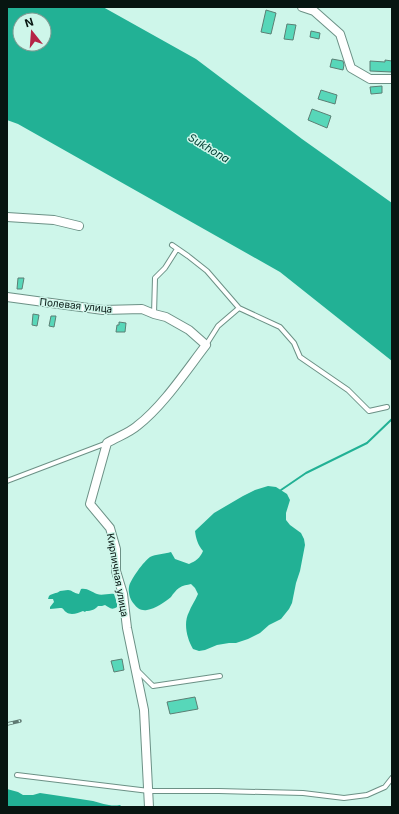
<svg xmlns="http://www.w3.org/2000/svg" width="399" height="814" font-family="Inter,sans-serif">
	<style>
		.water { fill: #22b195; fill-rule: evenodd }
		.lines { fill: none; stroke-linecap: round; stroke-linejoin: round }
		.stream { stroke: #22b195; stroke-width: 2 }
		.building { fill: #57d7b9; stroke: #5b7f74 }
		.lane-casing { stroke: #6c9186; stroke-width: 6 }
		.street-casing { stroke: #6c9186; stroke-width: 10 }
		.lane { stroke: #fff; stroke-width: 4 }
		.street { stroke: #fff; stroke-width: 8 }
		.rail-casing { stroke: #607a73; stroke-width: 3.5 }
		.rail { stroke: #cef6ea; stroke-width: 2; stroke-dasharray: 6; stroke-linecap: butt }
		.labels { text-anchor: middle; stroke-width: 3; stroke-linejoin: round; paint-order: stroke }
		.street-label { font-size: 10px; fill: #071511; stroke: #cef6ea }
		.water-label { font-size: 11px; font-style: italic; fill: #054135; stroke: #cef6ea }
	</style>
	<rect width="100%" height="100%" fill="#cef6ea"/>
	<path class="water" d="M7 7H103L196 59 302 139 392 203V361L280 272 18 124 7 120ZM20 20H44V44H20Z
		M268 486 276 487 287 494 290 500 286 513V520L290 525 301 533 304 539 305 545 300 571 296 583 292 603 289 609 281 619 269 625 260 633 248 639 236 643H229L217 645 205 650 199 651 193 649C187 639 183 623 189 612 191 606 195 601 198 594L195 588 191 584C187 585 183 585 179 588 176 590 173 594 171 597 165 602 155 609 147 610 141 611 137 608 134 604 130 600 128 592 129 587 130 580 144 561 150 557 156 554 164 554 171 552L175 559 189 564C196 561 200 558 203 551 198 545 196 539 195 531L214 513 243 496 255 490Z
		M81 589C88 588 91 592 97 594 102 596 109 593 114 594L116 600V602L117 604V607C111 611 109 607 105 605L102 606H98C96 609 91 611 86 611L85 612 83 611C78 613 71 616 66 612 63 610 64 608 60 608 57 608 54 609 50 609V607L54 602 53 599H48L49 596C52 593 56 594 60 591 63 591 65 590 68 590 72 590 73 593 79 594Z
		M7 789 18 792 23 795H33L40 793C58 796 76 798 93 801 102 803 110 807 120 805L122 807H7Z"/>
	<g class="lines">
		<path class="stream" d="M281 490 306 473 367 443 392 419"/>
	</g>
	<path class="building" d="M266 10 276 13 271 34 261 32Z
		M287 24 296 25 293 40 284 39Z
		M311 31 320 33 319 39 310 37Z
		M332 59 343 61 344 65 343 70 330 67Z
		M385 60 392 61V72L370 71V61L385 62Z
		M382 86V93L371 94 370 87Z
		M321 90 337 95 335 104 318 99Z
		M312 109 331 116 327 128 308 120Z
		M18 278H24L22 289H17Z
		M33 314 39 315 37 326 32 325Z
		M51 316H56L54 327 49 326Z
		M119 322 126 323 125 332H116L117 325H119Z
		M122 659 124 670 114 672 111 661Z
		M195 697 198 709 170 714 167 702Z"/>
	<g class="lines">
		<defs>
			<path id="lane" d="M172 245 188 256 207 271 239 308
				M154 314 155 278 165 268 177 249
				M206 345 218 326 239 308 280 327 294 343 300 357 348 390 369 411 387 407
				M7 481 107 443
				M137 670 153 686 220 676
				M17 775 149 791H219L303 793 344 798 367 795 385 787 392 778"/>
			<path id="street" d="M302 7 314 11 340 34 351 68 370 79H392
				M7 217 54 220 79 226
				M7 297 103 310 142 309 154 314 166 317 189 330 206 345C186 371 163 406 137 426 129 433 117 437 107 443L90 504 110 528 116 549V571L123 594 127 628 144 710 149 807"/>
		</defs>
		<use href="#lane" class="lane-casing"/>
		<use href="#street" class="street-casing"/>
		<use href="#lane" class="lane"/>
		<use href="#street" class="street"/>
		<defs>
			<path id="rail" d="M7 724 20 721"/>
		</defs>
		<use href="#rail" class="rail-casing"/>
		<use href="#rail" class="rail"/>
	</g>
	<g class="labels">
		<g class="street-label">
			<text transform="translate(76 305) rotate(6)" y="4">Полевая улица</text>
			<text transform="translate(118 575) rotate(80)" y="4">Кирпичная улица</text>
		</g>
		<g class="water-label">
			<text transform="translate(209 148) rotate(31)" y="4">Sukhona</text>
		</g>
	</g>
	<rect width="399" height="814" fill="none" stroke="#071511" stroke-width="16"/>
	<g transform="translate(32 32) rotate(343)"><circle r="19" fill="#cef6ea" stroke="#7e9c93"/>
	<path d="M0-3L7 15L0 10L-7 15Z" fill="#b52346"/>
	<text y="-6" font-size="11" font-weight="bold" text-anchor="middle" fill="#071511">N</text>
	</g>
</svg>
